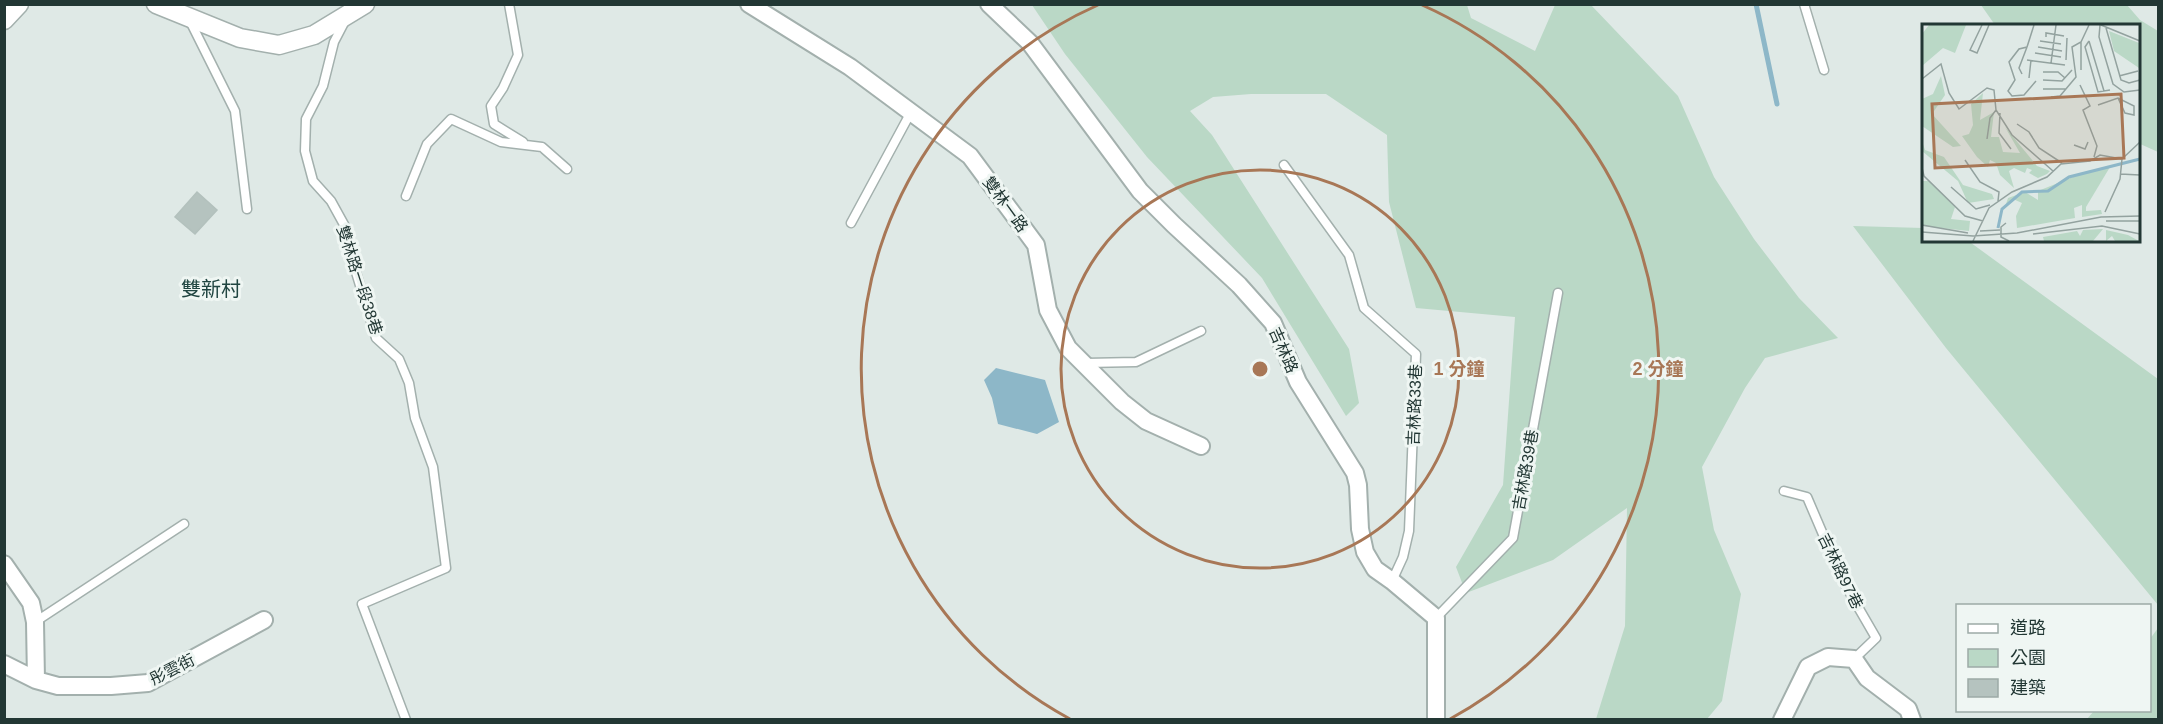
<svg xmlns="http://www.w3.org/2000/svg" width="2163" height="724" font-family="Helvetica,'Noto Sans TC',sans-serif">
	<style>
		.green { fill: #bad8c6 }
		.water { fill: #8db7c8 }
		.lines { fill: none; stroke-linecap: round; stroke-linejoin: round }
		.stream { stroke: #8db7c8; stroke-width: 5 }
		.building { fill: #b5c3bf; stroke: #b3c1bd; stroke-width: 1.5 }
		.service-casing { stroke: #a3b0ad; stroke-width: 11 }
		.minor-casing { stroke: #a3b0ad; stroke-width: 20 }
		.tertiary-casing { stroke: #a3b0ad; stroke-width: 21 }
		.service { stroke: #fff; stroke-width: 8 }
		.minor { stroke: #fff; stroke-width: 16 }
		.tertiary { stroke: #fff; stroke-width: 18 }
		.ring { fill: none; stroke: #a87756; stroke-width: 3 }
		.labels { text-anchor: middle; stroke-width: 6; stroke-linejoin: round; paint-order: stroke }
		.street-label { font-size: 16px; fill: #223734; stroke: #eff6f3 }
		.quarter-label { font-size: 20px; fill: #214642; stroke: #eff6f3 }
		.inset-river { fill: none; stroke: #8db7c8; stroke-width: 3 }
		.inset-road { fill: none; stroke: #93a29f; stroke-width: 1.5 }
		.view { fill: #a87756; fill-opacity: 0.15; stroke: #a87756; stroke-width: 3 }
		.inset-edge { fill: none; stroke: #223734; stroke-width: 3 }
		.centre { fill: #a87756; stroke: #eff6f3; stroke-width: 3 }
		.ring-label { font-size: 18px; text-anchor: middle; font-weight: bold; fill: #a87756; stroke: #eff6f3; stroke-width: 6; stroke-linejoin: round; paint-order: stroke }
	</style>
	<rect width="100%" height="100%" fill="#dfe9e6"/>
	<path class="green" d="M1032 5H1467L1471 18 1535 51 1555 5H1591L1678 96 1714 177 1754 239 1799 298 1838 338 1765 358 1745 388 1702 467 1714 530 1741 594 1722 701 1707 719H1596L1625 626 1627 508 1553 560 1466 593 1456 567 1503 485 1515 317 1416 308 1389 202 1387 135 1326 94H1251L1213 97 1190 111 1212 135 1349 349 1359 403 1346 416 1262 278 1147 157 1065 54Z
		M1981 5H2127L2140 20 2158 31V152L2138 143V26L1995 25Z
		M1853 226 1923 228V240H1967L2158 379V605L1946 348Z
		M2158 628V719H2087L2094 711 2150 710V639Z"/>
	<path class="water" d="M996 368 1045 380 1059 422 1037 434 998 424 992 398 984 380Z"/>
	<g class="lines">
		<path class="stream" d="M1756 4 1777 104"/>
	</g>
	<path class="building" d="M197 192 217 210 195 234 175 217Z"/>
	<g class="lines">
		<defs>
			<path id="service" d="M509 4 518 55 503 88 491 106 494 124 523 142
				M1804 4 1824 70
				M189 19 235 111 247 209
				M346 19 334 42 323 86 306 119 305 151 313 181 331 201 347 230 355 269 376 338 399 359 409 383 415 418 433 467 446 568 362 604 406 720
				M1284 165 1349 255 1364 308 1416 354 1409 531 1403 557 1392 581
				M406 196 427 144 451 119 501 142 542 147 567 169
				M851 223 911 112
				M1086 363 1136 362 1201 331
				M1784 491 1807 497 1843 581 1876 638 1854 659
				M1436 618 1513 538 1558 293
				M35 622 184 524"/>
			<path id="minor" d="M749 4 850 67 970 156 1036 245 1048 310 1068 348 1122 402 1146 421 1201 446
				M989 4 1030 43 1140 191 1174 225 1239 285 1273 323 1298 382 1355 473 1358 485 1360 529 1365 552 1375 569 1392 581 1436 618V720
				M4 564 31 603 35 622 36 680
				M4 664 36 680 58 686H111L148 683 264 620
				M1782 720 1808 667 1828 657 1854 659 1867 678 1908 709 1912 720"/>
			<path id="tertiary" d="M156 4 240 38 279 45 314 35 365 4
				M4 20 19 4"/>
		</defs>
		<use href="#service" class="service-casing"/>
		<use href="#minor" class="minor-casing"/>
		<use href="#tertiary" class="tertiary-casing"/>
		<use href="#service" class="service"/>
		<use href="#minor" class="minor"/>
		<use href="#tertiary" class="tertiary"/>
	</g>
	<g class="ring">
		<circle cx="1260" cy="369" r="199"/>
		<path d="M1070 719A398 398 0 0 1 1098 5M1422 5A398 398 0 0 1 1450 719"/>
	</g>
	<g class="labels">
		<g class="street-label">
			<text transform="translate(1006 204) rotate(54)" y="6">雙林一路</text>
			<text transform="translate(360 280) rotate(72)" y="6">雙林路一段38巷</text>
			<text transform="translate(1284 350) rotate(66)" y="6">吉林路</text>
			<text transform="translate(1414 405) rotate(-88)" y="6">吉林路33巷</text>
			<text transform="translate(1525 470) rotate(-80)" y="6">吉林路39巷</text>
			<text transform="translate(1841 571) rotate(64)" y="6">吉林路97巷</text>
			<text transform="translate(172 669) rotate(-27)" y="6">彤雲街</text>
		</g>
		<g class="quarter-label">
			<text x="211" y="296">雙新村</text>
		</g>
	</g>
	<g transform="translate(1922 24)">
		<rect width="218" height="218" fill="#dfe9e6"/>
		<path d="M7 1H44L33 29 21 24 0 42V10ZM187 7 217 19V44L192 27ZM19 52 23 71 10 90 39 122 31 123 0 102V75L11 70ZM61 69 58 96 72 88 69 113H77L81 128 98 129 83 103 115 142 128 147 125 150 116 154 107 149 110 146 105 144 103 149 92 144 87 147 92 164 78 151 74 139 68 136 66 143 55 133 40 112 47 110 51 101 49 80ZM0 117 3 126 22 133 41 161 70 170 72 175 46 179 36 157 0 127ZM188 143 164 183V187L179 186 180 190 160 193V181L152 184 153 194 95 204 94 192 100 179 91 175 84 180 86 174 103 168 116 176V167L166 147ZM0 157H7L33 183 29 195 48 197 47 207 0 202ZM181 205 171 217H122L121 213 155 207 158 212 161 206ZM184 206 206 211 217 217H193L190 212 184 217Z" fill="#bad8c6"/>
		<path class="inset-river" d="M76 204 80 185 100 168 126 167 147 153 218 135"/>
		<path class="inset-road" d="M60 1 48 26 55 29 67 1M112 1 105 23 97 25 87 38 93 56 86 67 90 72 102 71 114 57M178 1 177 13 191 60 202 68 218 66M179 1 218 17M184 4 199 56 207 59 218 56M124 13V9L142 12M118 17 139 20M167 17 163 23 176 68 188 66M167 17 182 67M159 18V46M116 23 140 27M113 29 139 33M105 36 143 41M144 36 145 14M129 39 134 1M121 48H136L143 54M100 50 97 44 105 23M197 52 216 47M107 54 109 36M0 55 19 40 27 69 37 85 65 64 72 66 74 86 90 111 131 147M121 56 140 57 150 46M158 61 168 82 161 86 175 122 172 133M121 65H144M129 73 138 72 154 53 150 23 159 18 167 1M176 81 196 74 212 82V91L203 89 196 74M78 89 77 109 89 125M95 100 107 108 117 124 140 139M65 115 68 94 74 86M152 121 163 125 166 118M200 135 218 118M43 136 58 158 77 168 76 177M0 144 2 152 43 192 61 197M198 150 218 151M29 163 54 185 68 181M183 188 198 155 200 135M184 197H218M84 199 79 203V213L87 217M0 201 46 209M58 207 78 206M0 208 51 212 95 209 179 193 218 192M111 210 180 202 218 210M51 217 67 184 90 168 125 153 139 140 168 137 178 131 200 135"/>
		<path class="view" d="M199 70 202 134 13 144 10 80Z"/>
		<rect width="218" height="218" class="inset-edge"/>
	</g>
	<circle cx="1260" cy="369" r="9" class="centre"/>
	<g class="ring-label">
		<text x="1459" y="375">1 分鐘</text>
		<text x="1658" y="375">2 分鐘</text>
	</g>
	<rect width="2163" height="724" fill="none" stroke="#223734" stroke-width="12"/>
	<rect x="1956" y="604" width="195" height="108" fill="#eff6f3" stroke="#9daaa7" stroke-width="1.5"/>
	<rect x="1968" y="624" width="30" height="9" fill="#ffffff" stroke="#9daaa7" stroke-width="1.5"/>
	<text x="2010" y="634" font-size="18" fill="#223734">道路</text>
	<rect x="1968" y="649" width="30" height="18" fill="#bad8c6" stroke="#9daaa7" stroke-width="1.5"/>
	<text x="2010" y="664" font-size="18" fill="#223734">公園</text>
	<rect x="1968" y="679" width="30" height="18" fill="#b5c3bf" stroke="#9daaa7" stroke-width="1.5"/>
	<text x="2010" y="694" font-size="18" fill="#223734">建築</text>
</svg>
